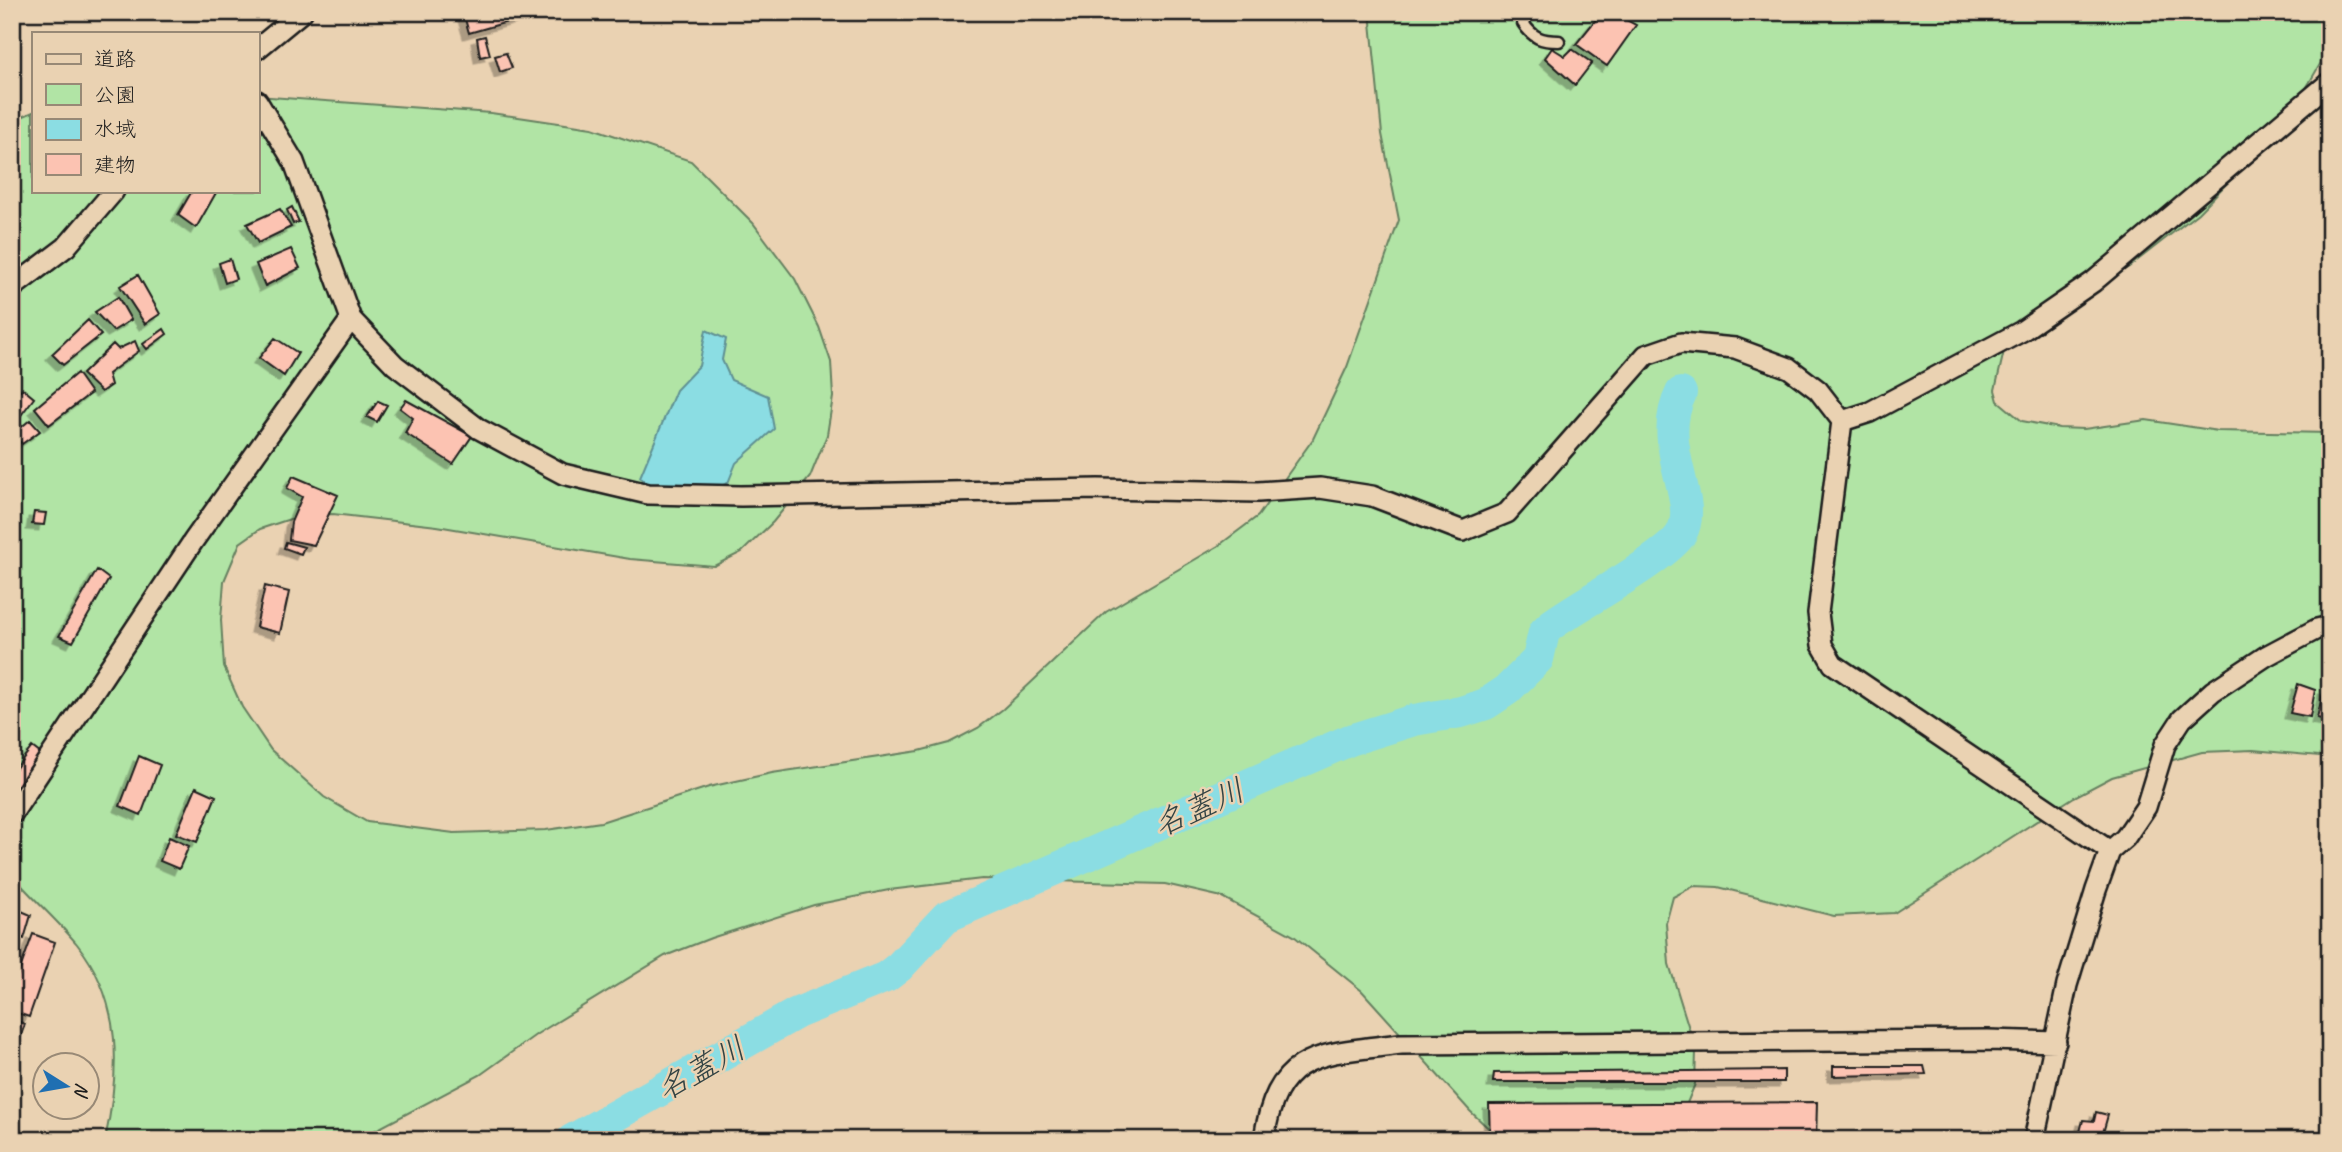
<svg xmlns="http://www.w3.org/2000/svg" width="2342" height="1152" font-family="Caveat,'Klee One',sans-serif">
	<style>
		.green { fill: #b1e4a5; stroke: #668060; stroke-width: 2 }
		.water { fill: #8bdde3; stroke: #5f9093; stroke-width: 2 }
		.lines { fill: none; stroke-linecap: round; stroke-linejoin: round }
		.river { stroke: #8bdde3; stroke-width: 32 }
		.building { fill: #fcc3b2; stroke: #1c1c1c; stroke-width: 2; filter: url(#shadow) }
		.lane-casing { stroke: #1c1c1c; stroke-width: 15 }
		.street-casing { stroke: #1c1c1c; stroke-width: 24 }
		.lane { stroke: #ead2b2; stroke-width: 10 }
		.street { stroke: #ead2b2; stroke-width: 19 }
		.labels { text-anchor: middle; stroke-width: 5; stroke-linejoin: round; paint-order: stroke }
		.water-label { font-size: 32px; font-style: italic; fill: #324344; stroke: #ead2b2 }
	</style>
	<defs>
		<filter id="shadow"><feDropShadow dx="-5.5" dy="5.5" stdDeviation="0" flood-color="#0004"/></filter>
	</defs>
	<rect width="100%" height="100%" fill="#ead2b2"/>
	<filter id="ink" filterUnits="userSpaceOnUse"><feTurbulence type="fractalNoise" baseFrequency=".0143" numOctaves="2"/><feDisplacementMap in="SourceGraphic" scale="14" xChannelSelector="R" yChannelSelector="G"/><feConvolveMatrix kernelMatrix="1 2 1 2 8 2 1 2 1" color-interpolation-filters="sRGB"/></filter>
	<g filter="url(#ink)">
		<path class="green" d="M1370 12H2330V47L2286 123 2198 213 2129 267 2015 336 2004 351 1995 390 1998 401 2022 421 2059 428 2084 429 2146 420 2218 431 2330 433V757L2253 750 2202 752 2112 777 2074 797 1894 913 1834 916 1718 887 1694 886 1673 897 1666 923 1669 964 1696 1051 1695 1084 1675 1132 1501 1140 1470 1111 1362 991 1294 936 1222 897 1165 884 982 879 889 890 814 905 711 938 665 956 537 1034 480 1075 357 1140H105C120 1071 123 1002 77 944 58 921 34 900 14 877L12 871V121L33 112V191H257V96L491 113 592 128 691 161 753 223 795 279 819 327 831 362 833 397 827 435 810 477 773 522 742 552 714 566 630 559 437 526 333 514 299 516 260 529 240 543 224 581 221 620 224 667 242 707 271 750 324 797 367 822 454 833 546 830 601 822 709 787 772 773 919 751 949 743 978 728 1003 709 1106 612 1218 546 1258 516 1313 439 1347 367 1399 220 1382 134Z"/>
		<path class="water" d="M706 330 726 339 722 360 731 380 768 396 774 429 736 463 728 483 716 488H651L640 477 676 390 699 366Z"/>
		<g class="lines">
			<path class="river" d="M572 1140 797 1013 886 977 899 967 946 917 1350 740 1414 720 1461 712 1486 704 1507 690 1538 659 1544 632 1550 626C1576 606 1668 557 1681 534 1701 499 1654 447 1681 393"/>
		</g>
		<path class="building" d="M463 12H519L521 18 469 33Z
			M1602 12H1612L1636 25 1607 66 1576 44Z
			M485 36 490 55 480 57 477 38Z
			M1552 48 1565 56 1572 49 1592 63 1575 85 1545 58Z
			M506 53 512 68 500 72 495 56Z
			M192 191H217L196 228 178 215Z
			M292 207 299 222 293 224 287 210Z
			M280 209 291 227 258 243 247 224Z
			M291 249 300 268 265 286 256 264Z
			M230 259 236 279 225 283 219 263Z
			M138 275 160 314 145 324 120 286Z
			M118 297 131 320 113 331 95 312Z
			M88 320 101 335 63 365 52 354Z
			M164 329 167 334 147 349 143 344Z
			M275 338 298 353 284 376 259 358Z
			M135 341 139 351 108 374 111 385 101 392 82 374 113 344 118 349Z
			M77 373 91 393 49 425 35 408Z
			M22 388 34 398 12 427V401Z
			M406 400 472 436 453 464 405 433 413 418 400 408Z
			M378 401 387 405 377 422 367 417Z
			M30 420 40 431 22 444 13 434Z
			M293 476 338 495 314 545 289 540 291 522 302 497 287 488Z
			M34 512 46 513 44 525 32 524Z
			M286 542 304 547 301 554 284 548Z
			M97 570 109 579 73 642 59 636Z
			M265 586 289 592 280 633 256 627Z
			M2298 684 2315 690 2310 717 2290 713Z
			M2324 689 2330 691V721L2317 718Z
			M32 747 41 754 16 794 12 791V773Z
			M139 756 160 765 141 815 120 806Z
			M196 787 216 796 197 842 176 834Z
			M169 837 189 846 179 869 160 861Z
			M12 907 31 915 24 939 12 934Z
			M33 934 55 942 29 1017 12 1011V991Z
			M12 1019 25 1024 18 1043 12 1040Z
			M1833 1066H1924L1926 1074 1833 1076Z
			M1784 1070V1082H1493L1494 1073Z
			M1817 1102 1816 1140H1490L1489 1104Z
			M2096 1112 2108 1115 2101 1140H2078L2083 1120 2094 1121Z"/>
		<g class="lines">
			<defs>
				<path id="lane" d="M1525 12 1523 23C1533 38 1541 41 1559 41"/>
				<path id="street" d="M257 49 302 12
					M257 101 294 162 351 319 395 365 479 429 563 474 648 494 741 496 1098 489 1258 492 1320 488 1372 496 1463 531 1507 513 1646 355 1681 343 1735 348 1789 368 1818 390 1842 421 1818 613 1822 645 1833 664 2110 851
					M12 288 66 247 114 191
					M1842 421 1870 412 2022 331 2093 282 2330 82
					M12 814 194 540 351 319
					M1264 1140C1276 1048 1326 1054 1401 1044L1988 1040 2056 1042
					M2034 1140 2067 985 2096 890 2110 851 2125 838 2146 807 2165 745 2182 719 2213 691 2266 656 2317 629 2330 626"/>
			</defs>
			<use href="#lane" class="lane-casing"/>
			<use href="#street" class="street-casing"/>
			<use href="#lane" class="lane"/>
			<use href="#street" class="street"/>
		</g>
	</g>
	<g class="labels">
		<g class="water-label">
			<text transform="translate(1199 807) rotate(-24)" y="11">名蓋川</text>
			<text transform="translate(701 1068) rotate(-29)" y="11">名蓋川</text>
		</g>
	</g>
	<rect width="2342" height="1152" fill="none" stroke="#ead2b2" stroke-width="42"/>
	<rect x="21" y="21" width="2300" height="1110" fill="none" stroke="#1c1c1c" stroke-width="2.5" filter="url(#ink)"/>
	<rect x="32" y="32" width="228" height="161" fill="#ead2b2" stroke="#988976" stroke-width="2"/>
	<rect x="46" y="54" width="35" height="10" fill="#ead2b2" stroke="#988976" stroke-width="2"/>
	<text x="94" y="66" font-size="21" fill="#1c1c1c">道路</text>
	<rect x="46" y="84" width="35" height="21" fill="#b1e4a5" stroke="#988976" stroke-width="2"/>
	<text x="94" y="102" font-size="21" fill="#1c1c1c">公園</text>
	<rect x="46" y="119" width="35" height="21" fill="#8bdde3" stroke="#988976" stroke-width="2"/>
	<text x="94" y="136" font-size="21" fill="#1c1c1c">水域</text>
	<rect x="46" y="154" width="35" height="21" fill="#fcc3b2" stroke="#988976" stroke-width="2"/>
	<text x="94" y="172" font-size="21" fill="#1c1c1c">建物</text>
	<g transform="translate(66 1086) rotate(101)"><circle r="33" fill="#ead2b2" stroke="#988976" stroke-width="2"/>
	<path d="M0-5L12 26L0 18L-12 26Z" fill="#1f6fb2"/>
	<text y="-10" font-size="19" font-weight="bold" text-anchor="middle" fill="#1c1c1c">N</text>
	</g>
</svg>
